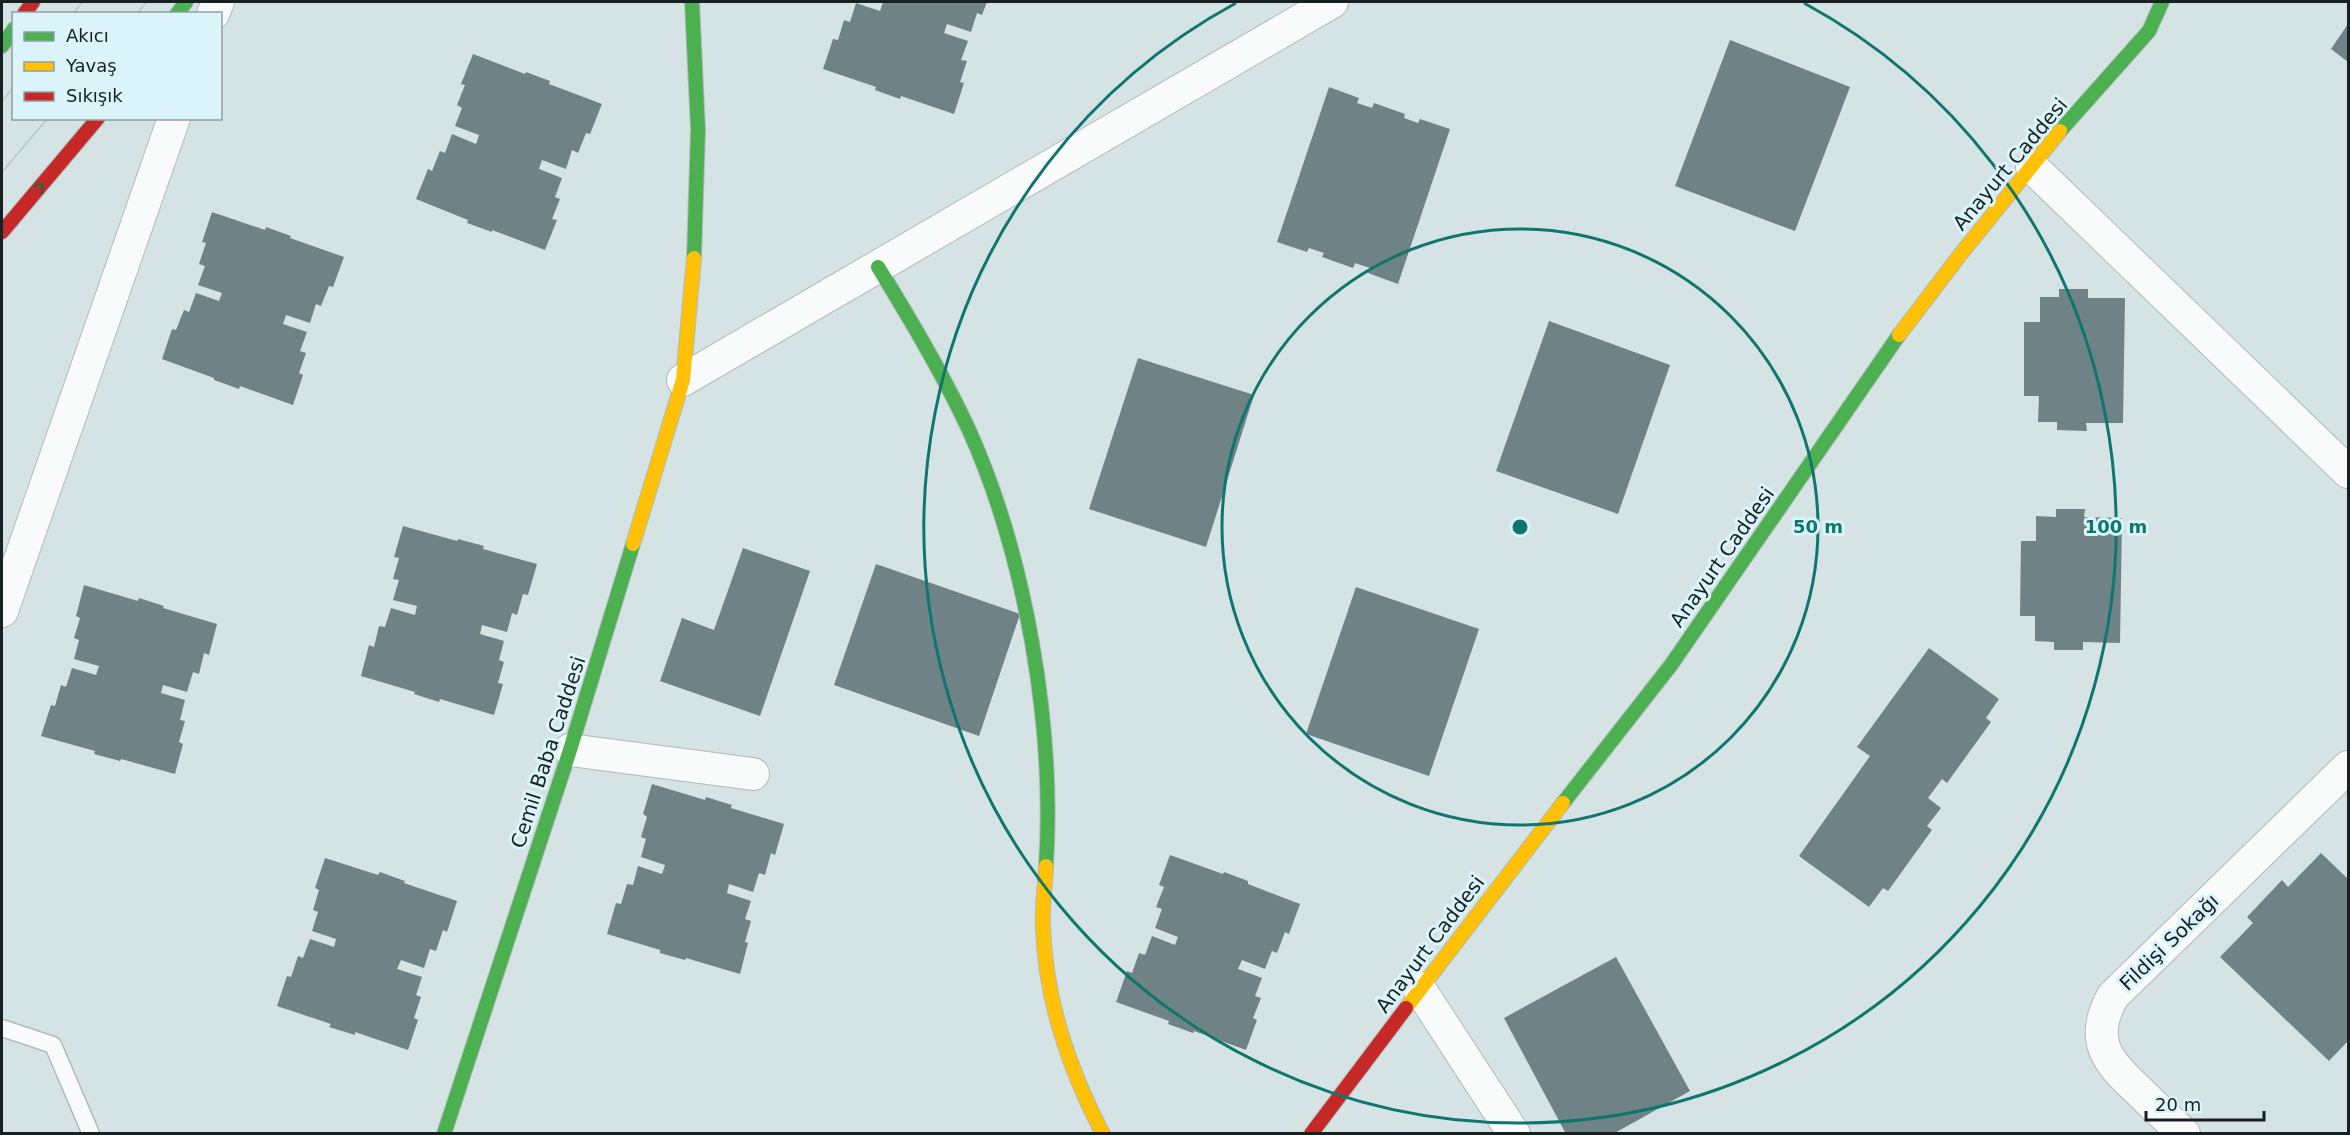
<svg xmlns="http://www.w3.org/2000/svg" width="2350" height="1135" font-family="'DejaVu Sans',sans-serif">
	<style>
		.building { fill: #6f8386 }
		.lines { fill: none; stroke-linecap: round; stroke-linejoin: round }
		.lane-casing { stroke: #afbabc; stroke-width: 19 }
		.street-casing { stroke: #afbabc; stroke-width: 34 }
		.fast-casing { stroke: #afbabc; stroke-width: 16 }
		.slow-casing { stroke: #afbabc; stroke-width: 16 }
		.jam-casing { stroke: #afbabc; stroke-width: 16 }
		.lane { stroke: #f9fbfb; stroke-width: 16 }
		.street { stroke: #f9fbfb; stroke-width: 32 }
		.fast { stroke: #4caf50; stroke-width: 14 }
		.slow { stroke: #ffc107; stroke-width: 14 }
		.jam { stroke: #c62828; stroke-width: 14 }
		.tram { stroke: #c0c4c5; stroke-width: 1.5 }
		.oneway { stroke: #2f6137 }
		.ring { fill: none; stroke: #0f766e; stroke-width: 3 }
		.labels { text-anchor: middle; stroke-width: 6; stroke-linejoin: round; paint-order: stroke }
		.street-label { font-size: 20px; fill: #172122; stroke: #dbf4f9 }
		.centre { fill: #0f766e; stroke: #dbf4f9; stroke-width: 3 }
		.ring-label { font-size: 18px; text-anchor: middle; font-weight: bold; fill: #0f766e; stroke: #dbf4f9; stroke-width: 6; stroke-linejoin: round; paint-order: stroke }
	</style>
	<rect width="100%" height="100%" fill="#d5e3e5"/>
	<path class="building" d="M883 2H987L982 15 977 13 971 32 947 24 944 33 968 41 961 60 967 61 960 82 964 83 954 114 901 96 900 99 875 90 876 87 823 69 833 39 838 40 844 20 850 22 856 3 880 11Z
		M2348 24V62L2331 49Z
		M1730 40 1850 87 1795 231 1675 186Z
		M473 54 525 74 526 72 550 81 549 84 602 104 590 134 586 133 578 153 572 150 566 169 542 160 539 169 562 178 555 197 560 199 552 219 557 220 545 250 492 230V232L467 223 468 220 416 199 428 169 432 171 440 151 445 153 452 134 476 144 479 135 455 126 462 108 457 105 465 85 461 84Z
		M1329 87 1359 98 1357 103 1372 108 1374 103 1405 114 1404 118 1418 123 1420 119 1450 129 1398 284 1368 273 1370 268 1355 263 1353 268 1322 257 1324 253 1309 248 1307 252 1277 242Z
		M212 212 265 230 266 227 291 236 290 238 344 257 333 287 329 286 321 306 316 304 310 323 286 315 283 324 307 332 300 351 306 353 299 373 303 375 293 405 240 386 239 389 214 380V378L162 359 172 329 176 330 184 310 189 312 196 293 219 301 222 293 198 285 205 266 199 264 206 243 202 242Z
		M2059 289H2088V298H2125L2123 423H2086L2087 431 2057 430V422H2038L2039 396H2024V322H2040V297H2059Z
		M1549 321 1670 365 1618 514 1496 471Z
		M1138 358 1254 395 1206 547 1089 509Z
		M2056 509H2085L2084 517 2122 518 2120 643 2083 642V650H2054V642L2035 641V616H2020L2021 541H2036V516L2056 517Z
		M403 526 457 541 458 539 484 546 483 549 537 564 528 595 523 594 517 615 512 613 507 632 482 625 480 634 504 641 499 660 504 662 498 683 503 684 494 715 440 699 439 702 414 694 415 692 361 676 369 645 374 647 379 626 385 627 391 608 415 615 417 606 393 600 399 580 393 579 399 558 394 557Z
		M743 548 810 571 760 716 660 681 682 618 714 630Z
		M876 564 1020 614 979 736 834 685Z
		M84 585 138 601 139 598 164 606 163 608 217 624 209 655 204 653 199 674 193 672 187 692 163 685 161 693 185 700 180 720 185 721 179 742 183 744 175 774 121 759 120 761 94 754 95 751 41 736 51 705 55 706 61 685 66 687 72 668 96 675 99 666 74 659 79 640 74 638 80 618 76 616Z
		M1356 587 1479 629 1429 776 1306 734Z
		M1929 648 1999 699 1986 718 1991 722 1947 783 1942 779 1928 798 1941 808 1927 826 1932 830 1888 891 1883 888 1869 907 1799 856 1870 756 1857 747Z
		M652 784 705 800 706 797 732 805 731 808 784 824 775 855 771 853 765 875 759 873 753 892 729 884 727 893 751 901 745 919 751 921 745 942 748 943 740 974 686 958 685 960 660 953V950L607 934 616 903 621 904 627 884 633 885 638 866 662 874 665 865 641 857 646 839 641 837 647 817 643 814Z
		M2321 853 2348 879V1041L2329 1061 2220 957 2253 923 2247 917 2282 880 2288 887Z
		M1170 855 1223 874 1224 872 1248 881V884L1300 904 1289 934 1285 932 1277 953 1272 951 1265 969 1242 960 1238 969 1262 978 1255 996 1261 998 1253 1018 1257 1020 1246 1050 1194 1031 1193 1033 1168 1024 1169 1021 1116 1002 1127 971 1132 973 1139 953 1145 955 1152 936 1175 945 1178 937 1155 928 1162 909 1156 907 1164 887 1159 885Z
		M325 858 378 875 380 872 405 881 404 883 457 901 447 932 443 930 436 951 430 949 424 968 401 960 397 969 422 977 416 995 421 997 414 1018 418 1020 408 1050 355 1032V1035L329 1027 331 1024 277 1006 287 976 291 977 298 956 303 958 310 939 334 947 336 939 312 931 318 912 313 910 319 890 315 888Z
		M1616 957 1690 1091 1613 1134H1566L1504 1018Z"/>
	<g class="lines">
		<defs>
			<path id="lane" d="M2 1028 53 1045 91 1134"/>
			<path id="street" d="M213 14 218 2
				M2032 167 2348 472
				M683 380 1332 2
				M2 611 174 118
				M570 750 753 774
				M1419 988 1514 1134
				M2184 1134C2169 1120 2154 1106 2140 1092 2107 1062 2088 1040 2113 996L2348 767"/>
			<path id="fast" d="M692 2 698 130 694 258
				M177 14 186 2
				M2 46 14 29
				M2060 131 2149 31 2162 2
				M878 267C911 320 943 374 969 430 1026 557 1055 728 1046 866
				M1563 803 1671 665 1899 335
				M444 1134 570 750 633 544"/>
			<path id="slow" d="M1899 335 1960 255 2060 131
				M633 544 683 380 694 258
				M1046 866C1045 886 1042 906 1043 926 1045 1000 1069 1069 1103 1134
				M1406 1008 1563 803"/>
			<path id="jam" d="M24 14 33 2
				M2 232 98 118
				M1311 1134 1406 1008"/>
		</defs>
		<use href="#lane" class="lane-casing"/>
		<use href="#street" class="street-casing"/>
		<use href="#fast" class="fast-casing"/>
		<use href="#slow" class="slow-casing"/>
		<use href="#jam" class="jam-casing"/>
		<use href="#lane" class="lane"/>
		<use href="#street" class="street"/>
		<use href="#fast" class="fast"/>
		<use href="#slow" class="slow"/>
		<use href="#jam" class="jam"/>
		<path class="tram" d="M73 14 82 2
			M137 14 146 2
			M2 102 14 86
			M2 172 48 118"/>
	</g>
	<defs><path id="oneway-chevron" d="M-2-3.5L2.5 0L-2 3.5" fill="none" stroke-width="1.6" stroke-linecap="round" stroke-linejoin="round" transform="scale(1.5)"/></defs>
	<use class="oneway" href="#oneway-chevron" transform="translate(40 187) rotate(-49)"/>
	<g class="ring">
		<circle cx="1520" cy="527" r="298"/>
		<path d="M1804 3A596 596 0 1 1 1236 3"/>
	</g>
	<g class="labels">
		<g class="street-label">
			<text transform="translate(2010 164) rotate(-50)" y="7">Anayurt Caddesi</text>
			<text transform="translate(1722 557) rotate(-55)" y="7">Anayurt Caddesi</text>
			<text transform="translate(548 752) rotate(-72)" y="7">Cemil Baba Caddesi</text>
			<text transform="translate(2169 942) rotate(-44)" y="7">Fildişi Sokağı</text>
			<text transform="translate(1430 944) rotate(-53)" y="7">Anayurt Caddesi</text>
		</g>
	</g>
	<circle cx="1520" cy="527" r="9" class="centre"/>
	<g class="ring-label">
		<text x="1818" y="533">50 m</text>
		<text x="2116" y="533">100 m</text>
	</g>
	<rect width="2350" height="1135" fill="none" stroke="#172122" stroke-width="6"/>
	<rect x="12" y="12" width="210" height="108" fill="#dbf4f9" stroke="#8da0a3" stroke-width="1.5"/>
	<rect x="24" y="32" width="30" height="9" fill="#4caf50" stroke="#8da0a3" stroke-width="1.5"/>
	<text x="66" y="42" font-size="18" fill="#172122">Akıcı</text>
	<rect x="24" y="62" width="30" height="9" fill="#ffc107" stroke="#8da0a3" stroke-width="1.5"/>
	<text x="66" y="72" font-size="18" fill="#172122">Yavaş</text>
	<rect x="24" y="92" width="30" height="9" fill="#c62828" stroke="#8da0a3" stroke-width="1.5"/>
	<text x="66" y="102" font-size="18" fill="#172122">Sıkışık</text>
	<path d="M2146 1111v9h118v-9" fill="none" stroke="#172122" stroke-width="3"/>
	<text x="2155" y="1111" font-size="18" fill="#172122" stroke="#dbf4f9" stroke-width="4.5" paint-order="stroke">20 m</text>
</svg>
